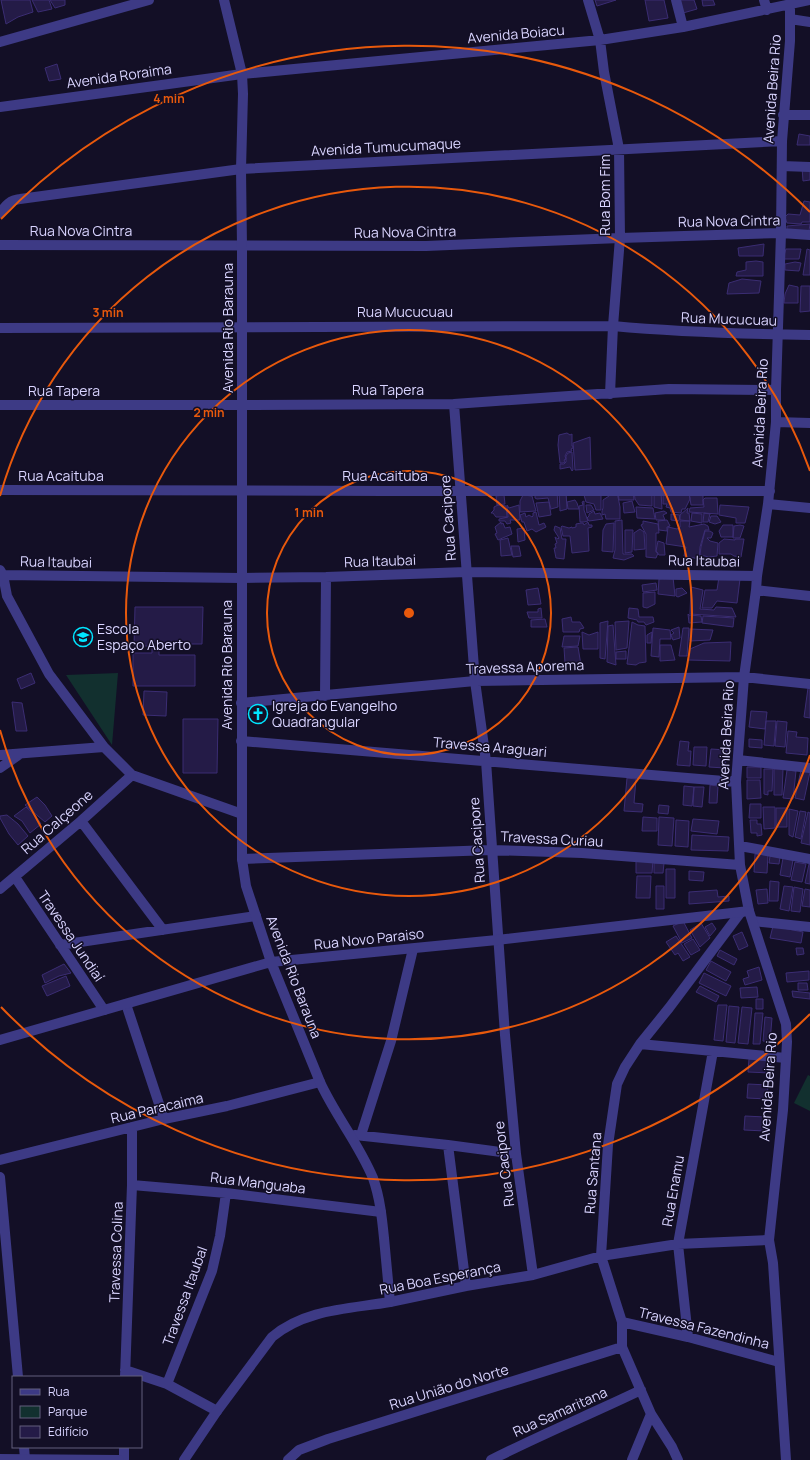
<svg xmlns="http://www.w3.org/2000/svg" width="810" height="1460" font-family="Manrope,sans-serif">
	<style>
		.green { fill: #12302f }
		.building { fill: #241b47; stroke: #3b2d73 }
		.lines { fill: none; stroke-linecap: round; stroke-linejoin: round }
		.minor { stroke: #3d3a85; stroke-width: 10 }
		.tertiary { stroke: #3d3a85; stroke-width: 10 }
		.ring { fill: none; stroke: #e8590c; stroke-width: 2 }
		.labels { text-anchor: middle; stroke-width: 3; stroke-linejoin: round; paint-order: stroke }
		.street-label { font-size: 14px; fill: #d9d4ff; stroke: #130f26 }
		.poi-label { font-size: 14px; fill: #d9d4ff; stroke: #130f26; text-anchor: start }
		.centre { fill: #e8590c; stroke: #130f26; stroke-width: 2 }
		.ring-label { font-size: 12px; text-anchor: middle; font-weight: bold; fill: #e8590c; stroke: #130f26; stroke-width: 3; stroke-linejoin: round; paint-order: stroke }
	</style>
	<rect width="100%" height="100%" fill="#130f26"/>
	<path class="green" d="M118 673 112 745 66 675Z
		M808 1075 810 1076V1111L794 1103Z"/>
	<path class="building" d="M1 0H30L33 12 18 17 6 24Z
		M32 0H49L52 9 38 12Z
		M50 0H65V5L55 8Z
		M595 0H616L597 6Z
		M645 0H664L668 18 649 21Z
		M680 0H694L697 9 683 13Z
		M702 0H713L715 5 703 6Z
		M57 64 61 79 49 81 45 68Z
		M799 134 810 136V145H797Z
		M802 167 810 168V180L803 181Z
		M804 201 810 202V222H802L801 224 787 223 785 217 788 214 800 215Z
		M810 224 809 231 787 230V226Z
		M764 244 763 256H739L738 248Z
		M786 249H801L799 259H783Z
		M807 249 810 250V275H803Z
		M756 261 763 262V276H736L737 272 746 270V262Z
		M795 262 801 263 799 271 785 270V264Z
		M742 279 761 281 759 293 727 294 729 283Z
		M789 285 798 287V303H784L785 294Z
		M801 286H810V311L800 312Z
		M567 433 570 435 572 434V446H573V448L571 449 572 451 567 452 565 456 566 459 564 460 565 462 563 463H560L558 445 559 435Z
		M590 437 591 469 575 470 573 443Z
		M572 452 573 470 572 471 570 467 560 469V464H564L566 462V456L568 453Z
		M535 491H557L558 507 551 509 548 498 537 499 535 498Z
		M601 491V510H596L594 504 586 502 584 495Z
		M618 491H633L634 500H619Z
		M634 491 652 492V506L639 505 635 499Z
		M559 492H566L567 509 560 511Z
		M607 492H617L620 507V519H606L605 514 602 515V511L603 508V500L609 496Z
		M654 492H661L662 509 654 507Z
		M663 492 689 493 690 499 685 509H682L681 513 671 512 670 508 666 507 667 504H663Z
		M689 492H703V505H691Z
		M504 495 505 504 497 505 496 496Z
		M523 495 532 496 536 511 520 512V501Z
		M705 498H717L718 514 689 512 690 508 704 507 703 500Z
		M575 500 577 503 579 509H568L567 502Z
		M584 501V510L588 521 584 522H580L579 506 583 505 582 502Z
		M632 501 635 512 624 513 623 503Z
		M549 502 551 515 539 517 536 503Z
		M498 505 506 506 507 517H496L493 513H491L494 510V507Z
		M507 505 509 508 519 505 520 520H510L511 523 507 524 505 521H499V519L508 517Z
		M586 505H591L594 510 587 513Z
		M720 505 749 507 745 523H736V518L719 515Z
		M636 507 653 508 655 519 637 518Z
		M688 508 687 513H689L690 521 680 520V515Z
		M594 511 595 514 600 513 603 519 589 521 587 518 589 516V514Z
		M664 511 667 513 663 515 665 520H656L655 513Z
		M536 512 539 525 544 523 546 527 536 532 532 529 527 531 524 522H522L520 515 525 513 526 517 529 515 532 517 533 516V513Z
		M692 513 702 514V523L691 521Z
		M704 513 710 514 708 522H703Z
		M671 514 680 515 679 521 671 520Z
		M711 516H717L721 522 715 524 709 522Z
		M622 520 623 554H632L634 556 624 560 613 558 615 550V521Z
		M667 520 670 526 667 527V531L659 530 658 521Z
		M643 521 658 524 659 533H656V552L658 553 656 558 646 557V534L641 525 643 524Z
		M680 521H690L689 527 704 524 708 526 709 530H705L700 547 699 559 684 556 686 547 666 544 668 527 677 529 680 527Z
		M501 522V524L503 523 505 528 510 527 512 534 498 540 495 534 497 533 495 527Z
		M588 522 589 525H592V527L588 528 589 551 572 553 570 536H563L561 527 562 526 569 528 572 527V528L576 527V524L581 523H583L584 525Z
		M614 523 613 552 602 551 603 530 606 524Z
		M723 525H733V537H721L719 531Z
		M740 525 744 526 740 538H733L734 526Z
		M555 526 560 528 562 539H566L564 559 556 558 554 548H556L555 544 557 543 555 537 558 539 559 538 554 530Z
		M524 528 525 540 518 542 517 529Z
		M640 529 644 532 645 549 634 550V533Z
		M625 530H633L632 552 625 553Z
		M705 531H710L713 533 711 538H707L710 541 718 543 717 556 709 557 700 555 701 547Z
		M508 538 512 555 501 556 500 540Z
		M724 539 735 540V539H744L741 557 734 556 731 554H719V543Z
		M658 541 664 543 665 555H659L656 551Z
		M511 546H519L521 556 513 557Z
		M673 577 675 596 658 594 659 579Z
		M719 577 740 579 737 603 717 601 712 608H702L705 590H717Z
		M656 583 657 590 643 592 642 585Z
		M691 587 703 590 700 609 714 610 716 607 732 608 736 617 690 614Z
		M538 588 541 604 528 605 526 590Z
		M682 588 687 593 678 597 676 596V589Z
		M655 592V604L647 608 643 607V593Z
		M135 607H203L202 644H159V655H195V686H133V653H152V646H134Z
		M541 608 542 618H529L527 612H538V609Z
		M629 608 638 609 639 617H653L654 622 646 625 644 622H638L637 620 628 618Z
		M688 614 689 615 701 616 702 622 689 623Z
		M703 616 734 618 733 627 702 623Z
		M571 617 572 622H580L584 628 580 629 579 632H563L562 619Z
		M545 619 547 627H531V620Z
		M608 621 605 659 600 658V623Z
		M629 621 627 648 616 650 615 622Z
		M632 622 638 625 645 626 646 662 639 663 636 665 627 664Z
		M613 625 616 665 607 662 608 626Z
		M679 627 680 638 673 640 671 635 674 633 671 630Z
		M653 628 670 630 671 639H660L659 657 651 656Z
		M683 628H689L687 656H679Z
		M690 629 713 630 710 640 690 641Z
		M582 632 589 635 598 632V649H583Z
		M652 632 651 643H647V635Z
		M564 636H580L578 646 562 647Z
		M731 642 730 661 688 660 690 649 704 643Z
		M660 645H671L675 660 660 661Z
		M578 647 581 665 565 663 564 648Z
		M626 651V659H616V652Z
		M31 673 35 683 21 689 17 679Z
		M808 688H810V718L804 717Z
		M144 691 167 692 166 716 143 715Z
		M12 702 22 703 27 731H16Z
		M266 707 267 718 250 719V709Z
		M751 711 767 712 765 729 749 727Z
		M183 719H218L217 773H183Z
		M766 721H776L774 746 764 745Z
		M777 721 787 722 785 747 775 746Z
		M788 731 797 732 796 737 808 738 807 755 786 753Z
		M749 739 762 740V748L749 747Z
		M680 741 689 742 688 751H691L690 766 677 765Z
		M694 747H707L706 766 693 765Z
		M711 749 727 750 725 768 709 767Z
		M747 767H761V778H747Z
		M764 769H773L772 791H768V795L764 794Z
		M774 769H783L782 795H774Z
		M787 770 796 771 793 799 783 798Z
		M801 770 810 772 804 800 795 798Z
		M627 778 636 779 634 803 643 804 642 812 624 811Z
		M747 780H760L761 798 747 799Z
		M710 785 718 786 717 803H709Z
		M684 786 694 787 692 806 683 805Z
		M694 787H704L702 807 693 806Z
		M37 797 45 805 52 816 45 822 25 805Z
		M750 804H761V818H749Z
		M659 805 669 806 668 814 658 813Z
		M26 807 35 815 41 824 30 833 22 821 14 816Z
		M763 807H775V828L764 829Z
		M776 808H787V827H776Z
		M789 809 798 811 793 837 789 835Z
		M800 811 806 812 801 839 795 837Z
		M808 812 810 813V845L801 843Z
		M7 815 18 824 28 836 18 845 9 834 0 818V816Z
		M643 817 657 818V831H642Z
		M659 817 674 818 672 846 658 845Z
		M693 819 719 821 717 834 691 831Z
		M676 820 689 821 688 847 675 846Z
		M750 820H757V824H761L762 835 757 836V833H751Z
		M692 835 729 837 728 851 691 850Z
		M755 854 768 855 767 873 754 872Z
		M770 856 780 857 779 864 769 863Z
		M783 858 793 860 790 877 780 875Z
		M636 859 653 860 652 873H636Z
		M795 862 806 864 802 882 791 880Z
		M654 863H664L663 873H654Z
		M809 864 810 865V884L805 883Z
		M666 869H675V898H666Z
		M689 871 704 872 703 881 689 880Z
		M637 876H651L650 898H636Z
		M770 881 779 882 778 901H769Z
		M656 886H664V909H656Z
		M784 886 793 887 789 911 780 909Z
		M794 887 803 889 800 912 791 911Z
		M767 889 768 903 758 904 756 890Z
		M805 889 810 890V907L802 906Z
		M717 890 718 897 729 896V901L689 904V892Z
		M683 921 692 938 682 943 673 926Z
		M701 923 710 938 700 947 690 930Z
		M712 923 716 929 710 936 705 927Z
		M773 926 803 932 801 943 770 938Z
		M742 932 748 946 739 950 733 936Z
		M676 936 690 957 683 961 678 953 675 955 666 942Z
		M693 939 700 950 691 955 684 944Z
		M796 948H803L804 954 797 955Z
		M720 950 737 959 734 965 717 956Z
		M711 961 731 972 726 981 706 970Z
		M64 964 71 973 59 976 45 983 42 975Z
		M759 967 762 980 745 985 743 979 749 977 747 971Z
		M809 971V980L787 982 786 973Z
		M704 973 731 986 726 996 699 983Z
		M66 976 70 986 47 996 42 986Z
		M798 983H807L808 990H798Z
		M700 986 719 996 716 1002 696 992Z
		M757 987 758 997 741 998 740 988Z
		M792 991 810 993V999L793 997Z
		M756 999H763V1009H756Z
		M718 1005H727L723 1041 714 1040Z
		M729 1006 739 1007 735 1043 726 1042Z
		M742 1007 752 1008 748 1044 738 1043Z
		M755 1013H763L760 1044H753Z
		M765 1017 772 1018 770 1042 763 1041Z
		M749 1059 771 1060 770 1073 748 1072Z
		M748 1084 768 1085 767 1099 747 1098Z
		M745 1116 765 1117V1131L744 1130Z"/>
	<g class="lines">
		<path class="minor" d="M588 0 600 40 604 72 619 149 620 238 613 326 610 394
			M676 0 683 27
			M764 0 767 10
			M790 19 810 22
			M0 42 149 0
			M0 107 242 74 600 40 683 27 810 0
			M783 115H810
			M782 166 810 167
			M0 213C6 205 10 200 20 199L241 169 782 141
			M0 245 426 246 620 238 781 233 810 235
			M0 328 613 326C678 332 744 334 810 335
			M454 404 475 681 486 761 505 1035 516 1154 533 1275
			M0 405H241L454 404 669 389 776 390
			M776 422 810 423
			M0 490C257 492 513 490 770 491
			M768 504 810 508
			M0 570 3 575 7 596 49 674 104 747 132 775 242 814
			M3 575 241 578 326 577 466 572 757 576
			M756 590 810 596
			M325 696 326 577
			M241 703 475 681 744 677 810 684
			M241 741 736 782
			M0 755 104 747
			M738 760 810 768
			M0 768 20 754
			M81 821 163 930
			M740 846 810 859
			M242 859 491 850 582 853 740 865
			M15 877 104 1010
			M0 889 81 821 132 775
			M749 911 740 865 736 782 744 677 756 590 757 576 768 504 776 422V390L781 233 782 141 790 41V5
			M753 921 810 927
			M60 945 256 916
			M126 1004 164 1119
			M640 1044 786 1058
			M355 1135 448 1145 516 1154
			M361 1135 391 1041 413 949
			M448 1145 466 1286
			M0 1160 164 1119 227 1106 320 1082
			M0 1177 18 1377
			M132 1185 226 1193 381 1212
			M390 1302 466 1286 533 1275 601 1256 678 1244 769 1240
			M622 1322 688 1337 779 1362
			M688 1337 678 1244 713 1051
			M125 1370 167 1384 217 1411
			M125 1377 132 1185V1127
			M167 1384 212 1271 220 1236 226 1193
			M24 1447 25 1459
			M124 1460V1447
			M288 1460 299 1450 328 1439 622 1347
			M491 1460C540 1435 591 1414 641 1390
			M632 1460 651 1414
			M678 1460 672 1447 651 1414 622 1347V1322L601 1256 608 1145 617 1084 625 1067 640 1044 669 1008 741 912"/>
		<path class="tertiary" d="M0 1040 271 962 497 940 749 911 786 1024 787 1042 783 1110 769 1240 773 1263 786 1460
			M0 1459 119 1460
			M184 1460 217 1411 272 1337C305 1309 349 1309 390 1302 388 1281 386 1260 384 1238 382 1218 380 1198 373 1178 359 1144 335 1115 320 1082L271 962 246 886 242 859V247L241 169 243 94 242 74 224 0"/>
	</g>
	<g class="ring">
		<circle cx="409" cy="613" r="142"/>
		<circle cx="409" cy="613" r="283"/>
		<path d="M810 755A425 425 0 0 1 0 730M0 496A425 425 0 0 1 810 471"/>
		<path d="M810 1014A567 567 0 0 1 1 1007M1 219A567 567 0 0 1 810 212"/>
	</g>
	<defs>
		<symbol id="school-ring" viewBox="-11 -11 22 22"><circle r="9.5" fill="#130f26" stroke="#00e5ff" stroke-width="1.5"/><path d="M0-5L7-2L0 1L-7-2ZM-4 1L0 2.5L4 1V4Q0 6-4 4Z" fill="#00e5ff"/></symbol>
		<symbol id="church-ring" viewBox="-11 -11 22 22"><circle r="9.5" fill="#130f26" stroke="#00e5ff" stroke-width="1.5"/><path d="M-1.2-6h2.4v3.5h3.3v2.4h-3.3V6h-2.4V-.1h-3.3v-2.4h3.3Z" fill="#00e5ff"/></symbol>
	</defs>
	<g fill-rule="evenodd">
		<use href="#school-ring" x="72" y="626" width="22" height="22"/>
		<use href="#church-ring" x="247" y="703" width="22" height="22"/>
	</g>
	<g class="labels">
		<g class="street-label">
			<text transform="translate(516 34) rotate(-5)" y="5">Avenida Boiacu</text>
			<text transform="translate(119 76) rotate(-8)" y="5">Avenida Roraima</text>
			<text transform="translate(772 89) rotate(-86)" y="5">Avenida Beira Rio</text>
			<text transform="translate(386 147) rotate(-3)" y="5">Avenida Tumucumaque</text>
			<text transform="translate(605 195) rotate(-90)" y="5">Rua Bom Fim</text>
			<text transform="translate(729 221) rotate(-1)" y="5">Rua Nova Cintra</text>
			<text x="81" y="236">Rua Nova Cintra</text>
			<text transform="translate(405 232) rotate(-1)" y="5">Rua Nova Cintra</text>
			<text x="405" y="317">Rua Mucucuau</text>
			<text transform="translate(729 319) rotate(2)" y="5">Rua Mucucuau</text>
			<text transform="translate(228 328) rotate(-90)" y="5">Avenida Rio Barauna</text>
			<text x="388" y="395">Rua Tapera</text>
			<text x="64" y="396">Rua Tapera</text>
			<text transform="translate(760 413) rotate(-87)" y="5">Avenida Beira Rio</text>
			<text x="61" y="481">Rua Acaituba</text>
			<text x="385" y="481">Rua Acaituba</text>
			<text transform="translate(448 518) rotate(-94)" y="5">Rua Cacipore</text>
			<text transform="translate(380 561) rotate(-2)" y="5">Rua Itaubai</text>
			<text transform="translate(704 561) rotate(1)" y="5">Rua Itaubai</text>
			<text transform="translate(56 562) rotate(1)" y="5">Rua Itaubai</text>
			<text transform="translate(227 665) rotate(-90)" y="5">Avenida Rio Barauna</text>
			<text transform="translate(525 667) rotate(-2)" y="5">Travessa Aporema</text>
			<text transform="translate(726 735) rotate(-87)" y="5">Avenida Beira Rio</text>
			<text transform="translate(490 747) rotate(5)" y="5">Travessa Araguari</text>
			<text transform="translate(57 822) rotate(-41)" y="5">Rua Calçeone</text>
			<text transform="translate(552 839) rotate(3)" y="5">Travessa Curiau</text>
			<text transform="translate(477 840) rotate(-94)" y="5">Rua Cacipore</text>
			<text transform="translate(71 936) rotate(56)" y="5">Travessa Jundiaí</text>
			<text transform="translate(369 939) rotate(-6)" y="5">Rua Novo Paraiso</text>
			<text transform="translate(294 977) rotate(69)" y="5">Avenida Rio Barauna</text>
			<text transform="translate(768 1087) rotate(-86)" y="5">Avenida Beira Rio</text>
			<text transform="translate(157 1108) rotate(-13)" y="5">Rua Paracaima</text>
			<text transform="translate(504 1164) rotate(-97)" y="5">Rua Cacipore</text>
			<text transform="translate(593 1173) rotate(-85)" y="5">Rua Santana</text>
			<text transform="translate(258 1183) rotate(7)" y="5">Rua Manguaba</text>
			<text transform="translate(673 1191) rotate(-80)" y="5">Rua Enamu</text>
			<text transform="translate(116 1252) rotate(-88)" y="5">Travessa Colina</text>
			<text transform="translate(440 1278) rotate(-11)" y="5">Rua Boa Esperança</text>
			<text transform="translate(185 1296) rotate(-70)" y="5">Travessa Itaubal</text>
			<text transform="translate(704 1328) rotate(14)" y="5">Travessa Fazendinha</text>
			<text transform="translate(449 1387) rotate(-17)" y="5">Rua União do Norte</text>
			<text transform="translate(560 1412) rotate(-24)" y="5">Rua Samaritana</text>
		</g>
		<g class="poi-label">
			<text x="97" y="634">Escola<tspan x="97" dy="16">Espaço Aberto</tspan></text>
			<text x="272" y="711">Igreja do Evangelho<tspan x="272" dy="16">Quadrangular</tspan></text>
		</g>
	</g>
	<circle cx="409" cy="613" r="6" class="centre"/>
	<g class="ring-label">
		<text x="169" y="103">4 min</text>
		<text x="108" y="317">3 min</text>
		<text x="209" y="417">2 min</text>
		<text x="309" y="517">1 min</text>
	</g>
	<rect x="12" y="1376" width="130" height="72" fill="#130f26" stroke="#625e7d"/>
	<rect x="20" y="1389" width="20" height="6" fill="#3d3a85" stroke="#625e7d"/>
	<text x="48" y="1396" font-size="12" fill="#d9d4ff">Rua</text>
	<rect x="20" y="1406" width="20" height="12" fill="#12302f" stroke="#625e7d"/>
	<text x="48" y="1416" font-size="12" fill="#d9d4ff">Parque</text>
	<rect x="20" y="1426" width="20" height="12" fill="#241b47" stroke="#625e7d"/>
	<text x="48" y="1436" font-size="12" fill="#d9d4ff">Edifício</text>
</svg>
